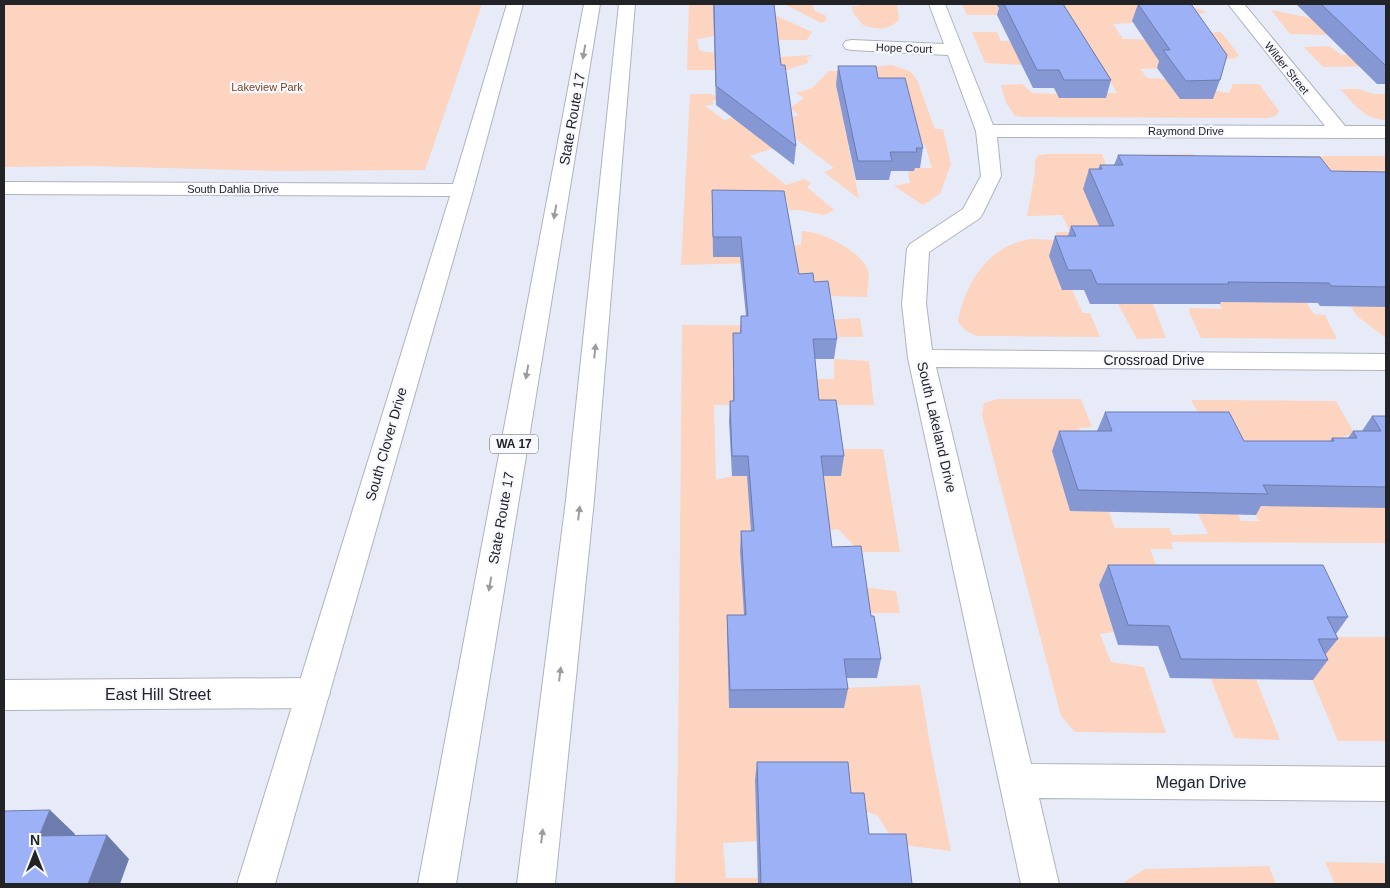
<svg xmlns="http://www.w3.org/2000/svg" width="1390" height="888" font-family="Helvetica,sans-serif">
	<style>
		.green { fill: #fcd4bf }
		.lines { fill: none; stroke-linecap: round; stroke-linejoin: round }
		.minor-casing { stroke: #afb3bf; stroke-width: 2 }
		.major-casing { stroke: #afb3bf; stroke-width: 2 }
		.highway-casing { stroke: #afb3bf; stroke-width: 2 }
		.minor { fill: #fff; fill-rule: evenodd }
		.major { fill: #fff; fill-rule: evenodd }
		.highway { fill: #fff; fill-rule: evenodd }
		.wall { fill: #8698d4 }
		.shaded-wall { fill: #6d7cac }
		.building { fill: #9cb1f6; stroke: #6d7cac }
		.oneway { fill: #9b9c9e }
		.labels { text-anchor: middle; stroke-width: 4.5; stroke-linejoin: round; paint-order: stroke }
		.far-street-label { font-size: 11px; fill: #212327; stroke: #f7f9fe }
		.far-park-label { font-size: 11px; fill: #7e4420; stroke: #f7f9fe }
		.shield { fill: #f7f9fe; stroke: #616368; stroke-width: 1 }
		.shield-label { font-size: 12px; font-weight: bold; fill: #212327 }
		.street-label { font-size: 14px; fill: #212327; stroke: #f7f9fe }
		.near-street-label { font-size: 16px; fill: #212327; stroke: #f7f9fe }
	</style>
	<rect width="100%" height="100%" fill="#e7ebf8"/>
	<path class="green" d="M4 4H482L425 170 278 171 91 166 4 167Z
		M689 4H735L768 12 812 32 807 40H776L714 27V36L697 39 699 50 705 52 777 57 812 55 807 58 808 63 772 75 756 70H687Z
		M784 4H812L815 11 825 15 827 20 821 23Z
		M859 4H897L899 19C890 31 876 30 863 25L853 13 852 6H860Z
		M962 4H1170C1174 5 1178 7 1182 8 1192 10 1197 5 1206 13L1133 21 1134 23 1113 24 1123 39 1179 40 1197 33 1221 32 1239 55 1235 58 1189 67 1140 69 1147 78C1176 78 1201 89 1229 93L1233 84H1259L1279 111 1276 116 1267 118 1026 117 1015 116 1006 103 1001 85 1022 84 1032 93 1057 94 1060 98H1105L1102 93H1117L1104 69 985 63 972 32H997L1001 41H1035L1029 15H967Z
		M1271 10 1311 18 1328 35 1290 34Z
		M1329 46 1342 55H1367L1386 66 1323 67 1304 47Z
		M892 65 910 71 917 80 935 129H943L951 164 940 194 923 205 894 186 910 183 908 171 913 168H932L925 145H848L859 199 824 172 834 168 797 140 750 156 786 185 804 179 811 183 807 187 834 210 824 215 800 210H789L787 200 760 191 714 192 713 256 772 245H801L802 231C821 231 860 250 868 270 870 276 867 289 867 297L823 296 754 263 681 265 690 94H711L722 98 712 101 714 104 705 106 724 120 748 113 765 126 799 115 790 108 804 98 796 93 812 88 829 71H846L876 96 871 67Z
		M1340 89H1359L1373 94H1386V120C1364 119 1354 104 1340 89Z
		M1048 154H1102L1106 165 1094 172 1147 188 1131 155 1194 154 1205 172 1224 156H1241L1258 181 1304 176 1288 156H1386V338L1357 316 1351 307 1357 306 1304 299 1314 314 1325 315 1337 339 1201 338 1189 312 1190 308 1222 309 1219 302 1149 294 1166 338 1137 339 1118 304 1123 280 1072 290 1083 313H1090L1100 337 977 336 966 331 958 322C964 285 987 248 1026 240 1035 238 1047 240 1057 240L1056 232H1070L1062 215 1027 216 1035 172V159L1039 155Z
		M860 318 863 337 740 336 733 353V369L797 379H834V359L869 361 874 405H714L716 480 837 449H883L900 552H860L838 529 825 531 750 510 753 551H740L741 574 896 591 900 613H788L727 635 729 708H843L842 688 920 685 931 750 951 851 896 844 877 815 755 780 757 841 723 843 726 878H758V884H675L678 755 682 325 821 326V320Z
		M998 399H1081L1092 427 1079 428 1085 451 1115 528H1169L1172 535 1208 534 1194 505H1233L1241 521H1259L1191 400 1336 401 1354 433 1341 438 1386 507V543L1171 542 1173 549H1150L1164 585H1099L1114 632 1100 634 1111 662 1144 667 1166 733 1075 732 1061 716 982 415 984 403Z
		M1312 637H1386V741H1338L1303 658Z
		M1206 666H1222L1230 679H1256L1280 740 1234 738Z
		M1325 862 1386 863V884H1335Z
		M1269 866 1276 884H1124V882L1145 869Z"/>
	<g class="lines">
		<defs>
			<path id="minor" d="M507 4H523L473 190 275 884H237L450 196 4 194V182L453 184Z
				M929 4H945L993 125 1325 126 1228 4H1244L1345 126H1386V138L997 137 1001 176 983 213 980 218 929 252 926 304 932 350 1386 354V370L936 367 1031 764 1386 767V801L1039 798 1059 884H1021L908 358 902 304 907 249 910 244 963 209 981 176 976 131 948 55 852 50 846 49 843 45 846 41 852 40 944 44Z"/>
			<path id="major" d="M313 678 325 682 330 693 325 704 313 708 4 710V680Z"/>
			<path id="highway" d="M584 4H600L456 884H418Z
				M619 4H635L594 500 555 884H517L566 500Z"/>
		</defs>
		<use href="#minor" class="minor-casing"/>
		<use href="#major" class="major-casing"/>
		<use href="#highway" class="highway-casing"/>
		<use href="#minor" class="minor"/>
		<use href="#major" class="major"/>
		<use href="#highway" class="highway"/>
	</g>
	<path class="wall" d="M713 4H774L781 65 796 146 794 165 716 105Z
		M996 4H1063L1111 80 1106 98H1059L1054 88H1033L997 15 999 8Z
		M1138 4 1220 80 1213 99H1180L1157 68 1159 61 1132 21Z
		M1296 4H1386V84H1377Z
		M838 66 878 78 923 148 920 168H915L914 171H891L889 180H856L836 85Z
		M1118 155 1331 171 1386 172V307L1320 306 1318 303 1221 302 1220 304H1090L1084 290H1062L1049 256 1055 236H1068L1071 226H1099L1083 189 1089 169H1098L1100 165H1114Z
		M712 190 799 274 814 282 837 339 834 359H815L819 400 844 456 841 476H823L832 547 871 616 881 659 877 678H846L848 689 844 708H729L727 635V615H744L740 551 741 531H751L747 476H732L729 421 730 401H733V333H740L741 316H746L740 257H713Z
		M1105 412 1244 441H1330L1332 438H1348L1353 431H1362L1372 416H1386V508L1261 506 1256 515 1070 511 1052 451 1059 431H1097Z
		M1108 565 1348 617 1336 634 1338 639 1325 655 1328 660 1313 680 1170 678 1158 646 1118 645 1099 585Z
		M757 762 851 793 869 834 912 884H758L755 780Z"/>
	<path class="shaded-wall" d="M50 810 75 834 65 860 39 836Z
		M107 835 129 859 120 884H88Z"/>
	<path class="building" d="M714 4H774L781 65H785L796 146 716 86Z
		M1004 4H1063L1111 80H1064L1059 70H1037Z
		M1138 4H1191L1227 55 1220 80 1186 81 1163 50H1170Z
		M1321 4H1386V66Z
		M838 66H876L878 78H905L923 148H916L917 152H890L892 161H858Z
		M1118 155 1320 157 1331 171 1386 172V287L1331 286 1329 283 1228 282 1229 284H1097L1091 270H1068L1055 236H1076L1071 226H1114L1089 169H1102L1100 165H1123Z
		M712 190 784 191 799 274 813 273 814 282 828 281 837 339H813L819 400H836L844 456H821L832 547 861 546 871 616H874L881 659H844L848 689 730 690 727 615H746L741 531H754L748 456H732L730 401H734L733 333H741V316H748L741 237H713Z
		M1105 412H1229L1244 441H1334L1332 438H1357L1353 431H1381L1372 416H1386V487L1263 485 1268 494 1078 490 1059 431H1112Z
		M1108 565H1323L1348 617H1327L1338 639H1318L1328 660 1181 659 1169 626 1128 625Z
		M757 762H848L851 793H864L869 834H906L912 884H761Z
		M50 810 39 836 107 835 88 884H4V811Z"/>
	<defs><path id="oneway-solid" d="M-6-.8H1V-3.2L6.5 0L1 3.2V.8H-6Z" transform="scale(1.25)"/></defs>
	<g class="oneway">
		<use href="#oneway-solid" transform="translate(584 52) rotate(100)"/>
		<use href="#oneway-solid" transform="translate(555 212) rotate(100)"/>
		<use href="#oneway-solid" transform="translate(595 351) rotate(-84)"/>
		<use href="#oneway-solid" transform="translate(527 372) rotate(100)"/>
		<use href="#oneway-solid" transform="translate(579 513) rotate(-83)"/>
		<use href="#oneway-solid" transform="translate(490 584) rotate(100)"/>
		<use href="#oneway-solid" transform="translate(560 674) rotate(-83)"/>
		<use href="#oneway-solid" transform="translate(542 836) rotate(-83)"/>
	</g>
	<g class="labels">
		<g class="far-street-label">
			<text transform="translate(904 48) rotate(2)" y="4">Hope Court</text>
			<text transform="translate(1287 68) rotate(51)" y="4">Wilder Street</text>
			<text x="1186" y="135">Raymond Drive</text>
			<text x="233" y="193">South Dahlia Drive</text>
		</g>
		<g class="far-park-label">
			<text x="267" y="91">Lakeview Park</text>
		</g>
		<rect class="shield" x="490" y="434.5" width="48" height="19" rx="4"/>
		<g class="shield-label">
			<text x="514" y="448">WA 17</text>
		</g>
		<g class="street-label">
			<text transform="translate(572 119) rotate(-80)" y="5">State Route 17</text>
			<text x="1154" y="365">Crossroad Drive</text>
			<text transform="translate(937 427) rotate(77)" y="5">South Lakeland Drive</text>
			<text transform="translate(386 444) rotate(-74)" y="5">South Clover Drive</text>
			<text transform="translate(501 518) rotate(-80)" y="5">State Route 17</text>
		</g>
		<g class="near-street-label">
			<text x="158" y="700">East Hill Street</text>
			<text x="1201" y="788">Megan Drive</text>
		</g>
	</g>
	<rect width="1390" height="888" fill="none" stroke="#212327" stroke-width="10"/>
	<g transform="translate(35 853)" stroke="#f7f9fe" stroke-width="4" paint-order="stroke">
	<path d="M0-4L9 19L0 12L-9 19Z" fill="#212327"/>
	<text y="-8" font-size="14" font-weight="bold" text-anchor="middle" fill="#212327">N</text>
	</g>
</svg>
